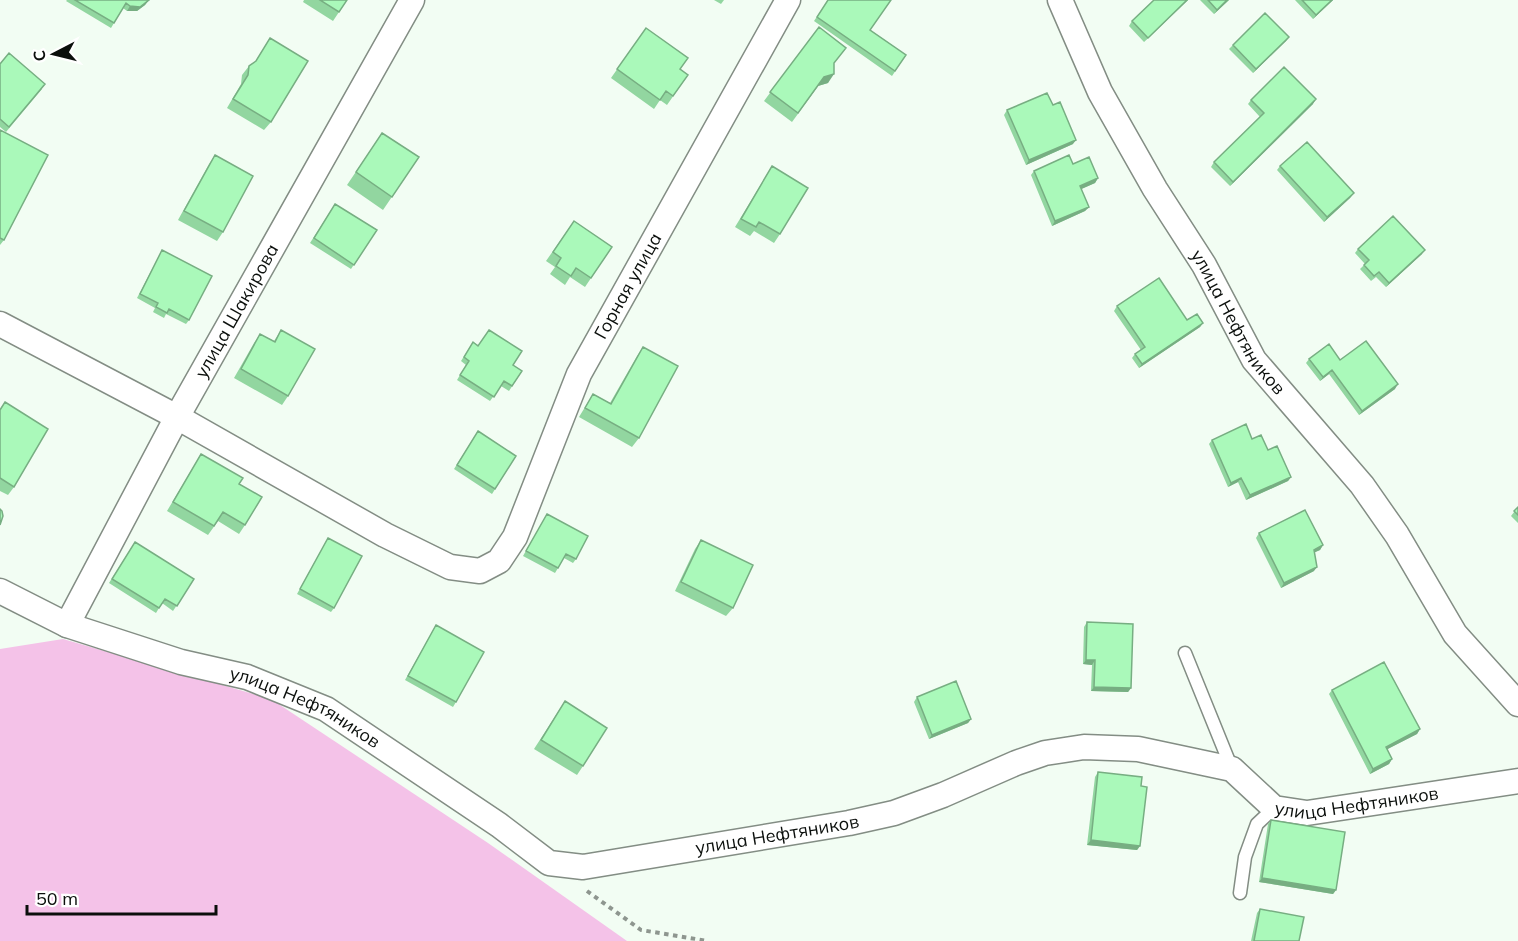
<svg xmlns="http://www.w3.org/2000/svg" width="1518" height="941" font-family="Mulish,sans-serif">
	<style>
		.green { fill: #f4c2e8 }
		.lines { fill: none; stroke-linecap: round; stroke-linejoin: round }
		.service-casing { stroke: #838d84; stroke-width: 15 }
		.minor-casing { stroke: #838d84; stroke-width: 27 }
		.path { stroke: #8e968f; stroke-width: 4; stroke-dasharray: 4.5 4.5; stroke-linecap: butt }
		.service { stroke: #fff; stroke-width: 12 }
		.minor { stroke: #fff; stroke-width: 24 }
		.wall { fill: #92d6a0 }
		.shaded-wall { fill: #77ae82 }
		.building { fill: #aaf9ba; stroke: #77ae82; stroke-width: 1.5 }
		.labels { text-anchor: middle; stroke-width: 6; stroke-linejoin: round; paint-order: stroke }
		.street-label { font-size: 18px; fill: #0b0f0c; stroke: #fff }
	</style>
	<rect width="100%" height="100%" fill="#f2fdf3"/>
	<path class="green" d="M63 639 271 699 488 843 627 941H0V649Z"/>
	<g class="lines">
		<defs>
			<path id="service" d="M1185 653 1232 769
				M1240 893 1245 857 1257 824 1274 808"/>
			<g id="minor">
				<path id="s1" d="M1060 0 1100 92 1155 189 1204 265 1254 360 1362 485 1397 535 1455 634 1518 704"/>
				<path id="s2" d="M0 324 177 417 385 535 450 567 480 571 499 561 515 537 579 374 788 0"/>
				<path id="s3" d="M0 591 67 625 181 662 247 677 326 709 499 825 549 863 583 867 849 823 894 813 943 795 1016 763 1045 753 1084 747 1138 749 1232 769 1274 808 1307 813 1518 781"/>
				<path id="s4" d="M67 625 177 417 412 0"/>
			</g>
		</defs>
		<use href="#service" class="service-casing"/>
		<use href="#minor" class="minor-casing"/>
		<path class="path" d="M587 891 641 930 708 941"/>
		<use href="#service" class="service"/>
		<use href="#minor" class="minor"/>
	</g>
	<path class="wall" d="M67 0H149L145 5 137 11H127L123 8 111 28 66 1Z
		M304 0H347L333 21 303 2Z
		M714 0H724L721 4Z
		M828 0 906 55 892 76 814 21Z
		M1154 0H1188L1144 42 1129 26 1132 21Z
		M1200 0H1229L1214 14Z
		M1295 0H1333L1313 19Z
		M819 27 834 64 828 83 818 86 792 122 764 101Z
		M646 28 680 69 688 75 667 105 660 100 654 109 611 78Z
		M1289 37 1286 41 1253 73 1229 49 1233 45Z
		M270 38 271 122 264 130 227 108 241 84 242 75 249 66 255 62Z
		M0 64 42 89 6 132 0 127Z
		M1251 100 1313 104 1230 186 1211 167 1214 162 1260 117 1248 104Z
		M1053 105 1073 144 1026 165 1004 115 1007 110Z
		M0 130 4 240 0 245Z
		M382 133 419 157 383 210 347 185Z
		M215 155 223 232 217 241 178 220 209 164Z
		M1073 164 1098 178 1095 183 1081 189 1089 207 1085 211 1052 226 1031 175 1034 171Z
		M772 166 780 234 774 243 754 231 750 236 735 227Z
		M1280 166 1354 193 1350 198 1324 222 1277 170Z
		M335 204 377 230 351 269 310 243Z
		M574 221 612 247 585 287 570 277 565 285 550 274 555 267 546 261Z
		M1358 249 1422 254 1386 287 1376 277 1371 281 1360 269 1365 264 1355 253Z
		M162 250 189 320 186 324 166 314 164 318 153 312 155 308 137 298Z
		M1117 306 1187 320 1203 323 1200 327 1139 368 1132 358 1135 354 1141 350 1114 311Z
		M281 330 288 396 282 405 234 378 254 343 260 334 274 341Z
		M473 342 522 371 509 391 501 386 490 401 457 380 466 365 461 361Z
		M643 347 639 438 632 447 579 417 593 394 610 403 637 356Z
		M1309 359 1340 360 1395 389 1359 415 1329 374 1320 381 1306 363Z
		M5 402 14 487 8 495 0 491V409Z
		M478 431 516 456 492 494 454 469Z
		M1252 439 1268 450 1291 477 1288 481 1246 500 1238 482 1228 487 1209 444 1212 440Z
		M201 454 239 484 245 525 239 534 218 521 208 535 167 511Z
		M1518 507V523L1511 516Z
		M547 514 576 559 573 563 564 558 555 573 523 556Z
		M1259 533 1323 545 1320 550 1315 552 1314 571 1281 588 1256 538Z
		M328 538 334 608 331 612 297 594Z
		M701 540 733 608 726 616 675 591 695 549Z
		M135 542 194 579 173 611 162 603 156 613 109 583Z
		M1087 622 1131 688 1128 692 1091 691 1092 665 1083 664 1084 627Z
		M436 625 456 702 453 707 405 680Z
		M1332 690 1420 729 1417 734 1387 749 1392 759 1389 764 1370 774 1329 694Z
		M917 697 971 719 968 723 929 739 914 702Z
		M565 701 583 766 577 775 534 749Z
		M1098 772 1141 786 1140 846 1137 850 1087 845 1095 777Z
		M1271 820 1336 890 1333 894 1259 882 1268 824Z
		M1260 909 1299 941H1251L1257 913Z"/>
	<path class="shaded-wall" d="M1187 0H1188L1144 42 1148 38Z
		M1227 0H1229L1214 14 1217 10Z
		M1332 0H1333L1313 19 1316 15Z
		M148 1 145 5 137 11H127L130 6Z
		M1289 37 1286 41 1253 73 1256 69Z
		M834 74 828 83 818 86 792 122 824 77Z
		M1316 99 1313 104 1230 186 1233 182Z
		M1076 140 1073 144 1026 165 1029 160Z
		M1098 178 1095 183 1077 191 1080 186Z
		M1354 193 1350 198 1324 222 1327 217Z
		M1089 207 1085 211 1052 226 1055 221Z
		M1425 250 1422 254 1386 287 1389 283Z
		M1203 323 1200 327 1139 368 1142 364Z
		M1332 370 1329 374 1320 381 1323 377Z
		M1398 384 1395 389 1359 415 1362 411Z
		M1291 477 1288 481 1246 500 1250 495Z
		M1241 478 1238 482 1228 487 1231 483Z
		M1323 545 1320 550 1311 554 1314 550Z
		M1317 567 1314 571 1281 588 1284 583Z
		M1086 660H1095L1092 665 1083 664Z
		M1094 687 1131 688 1128 692 1091 691Z
		M971 719 968 723 929 739 932 735Z
		M1420 729 1417 734 1382 752 1386 747Z
		M1392 759 1389 764 1370 774 1373 769Z
		M1091 840 1140 846 1137 850 1087 845Z
		M1262 878 1336 890 1333 894 1259 882Z"/>
	<path class="building" d="M75 0H149L140 7 130 6 126 3 114 23Z
		M320 0H347L339 12Z
		M828 0H891L870 30 906 55 895 71 817 17Z
		M1154 0H1187L1148 38 1132 21Z
		M1208 0H1227L1217 10Z
		M1302 0H1332L1316 15Z
		M1265 13 1289 37 1256 69 1233 45Z
		M819 27 846 48 834 63V74L824 77 798 113 770 92Z
		M646 28 688 58 680 69 688 75 673 96 666 91 660 100 617 69Z
		M270 38 308 61 271 122 233 99 248 75 249 66 256 61Z
		M9 53 45 84 9 127 0 119V64Z
		M1284 67 1316 99 1233 182 1214 162 1264 113 1251 100Z
		M1047 93 1053 105 1060 102 1076 140 1029 160 1007 110Z
		M0 130 48 155 4 240 0 238Z
		M382 133 419 157 392 197 356 172Z
		M1307 142 1354 193 1327 217 1280 166Z
		M215 155 253 176 223 232 184 211Z
		M1069 155 1073 164 1089 157 1098 178 1080 186 1089 207 1055 221 1034 171Z
		M772 166 808 188 780 234 759 222 756 227 741 219Z
		M335 204 377 230 354 265 314 238Z
		M1393 216 1425 250 1389 283 1379 272 1374 276 1364 265 1369 260 1358 249Z
		M574 221 612 247 591 278 576 268 571 276 556 266 561 258 553 252Z
		M162 250 212 276 189 320 169 309 167 313 156 307 158 303 140 294Z
		M1159 278 1187 320 1197 314 1203 323 1142 364 1135 354 1145 347 1117 306Z
		M281 330 315 349 288 396 241 369 260 334 275 342Z
		M489 330 522 351 513 365 522 371 512 386 504 381 494 397 460 375 469 361 464 357 473 342 478 346Z
		M1366 341 1398 384 1362 411 1332 370 1323 377 1309 359 1329 344 1340 360Z
		M643 347 678 366 639 438 585 408 593 394 611 404Z
		M5 402 48 429 14 487 0 478V410Z
		M1246 424 1252 439 1261 435 1268 450 1277 446 1291 477 1250 495 1241 478 1231 483 1212 440Z
		M478 431 516 456 495 489 457 465Z
		M201 454 243 478 239 484 262 497 245 525 223 512 214 526 173 502Z
		M1518 507V515L1514 511Z
		M0 509 2 511 3 516 0 525Z
		M1305 510 1323 545 1314 550 1317 567 1284 583 1259 533Z
		M547 514 588 536 576 559 566 554 558 568 526 551Z
		M328 538 362 556 334 608 300 589Z
		M701 540 753 565 733 608 681 582Z
		M135 542 194 579 177 606 165 599 159 608 112 579Z
		M1087 622 1133 624 1131 688 1094 687 1095 660H1086Z
		M436 625 484 652 456 702 408 676Z
		M1384 662 1420 729 1386 747 1392 759 1373 769 1332 690Z
		M956 681 971 719 932 735 917 697Z
		M565 701 607 728 583 766 541 740Z
		M1098 772 1142 777 1141 786 1147 787 1140 846 1091 840Z
		M1271 820 1345 832 1336 890 1262 878Z
		M1260 909 1304 917 1299 941H1254Z"/>
	<g class="labels">
		<g class="street-label">
			<text dy="6" stroke="none"><textPath href="#s2" startOffset="868">Горная улица</textPath></text>
			<text dy="6" stroke="none"><textPath href="#s4" startOffset="357">улица Шакирова</textPath></text>
			<text dy="6" stroke="none"><textPath href="#s1" startOffset="369">улица Нефтяников</textPath></text>
			<text dy="6" stroke="none"><textPath href="#s3" startOffset="328">улица Нефтяников</textPath></text>
			<text dy="6" stroke="none"><textPath href="#s3" startOffset="1462">улица Нефтяников</textPath></text>
			<text dy="6" stroke="none"><textPath href="#s3" startOffset="850">улица Нефтяников</textPath></text>
		</g>
	</g>
	<g transform="translate(54 54) rotate(263)" stroke="#ffffff" stroke-width="4.5" paint-order="stroke">
	<path d="M0-4.5L10 22L0 15L-10 22Z" fill="#0b0f0c"/>
	<text y="-9" font-size="16" font-weight="bold" text-anchor="middle" fill="#0b0f0c">С</text>
	</g>
	<path d="M27 905v9h189v-9" fill="none" stroke="#0b0f0c" stroke-width="3"/>
	<text x="36" y="905" font-size="18" fill="#0b0f0c" stroke="#ffffff" stroke-width="4.5" paint-order="stroke">50 m</text>
</svg>
